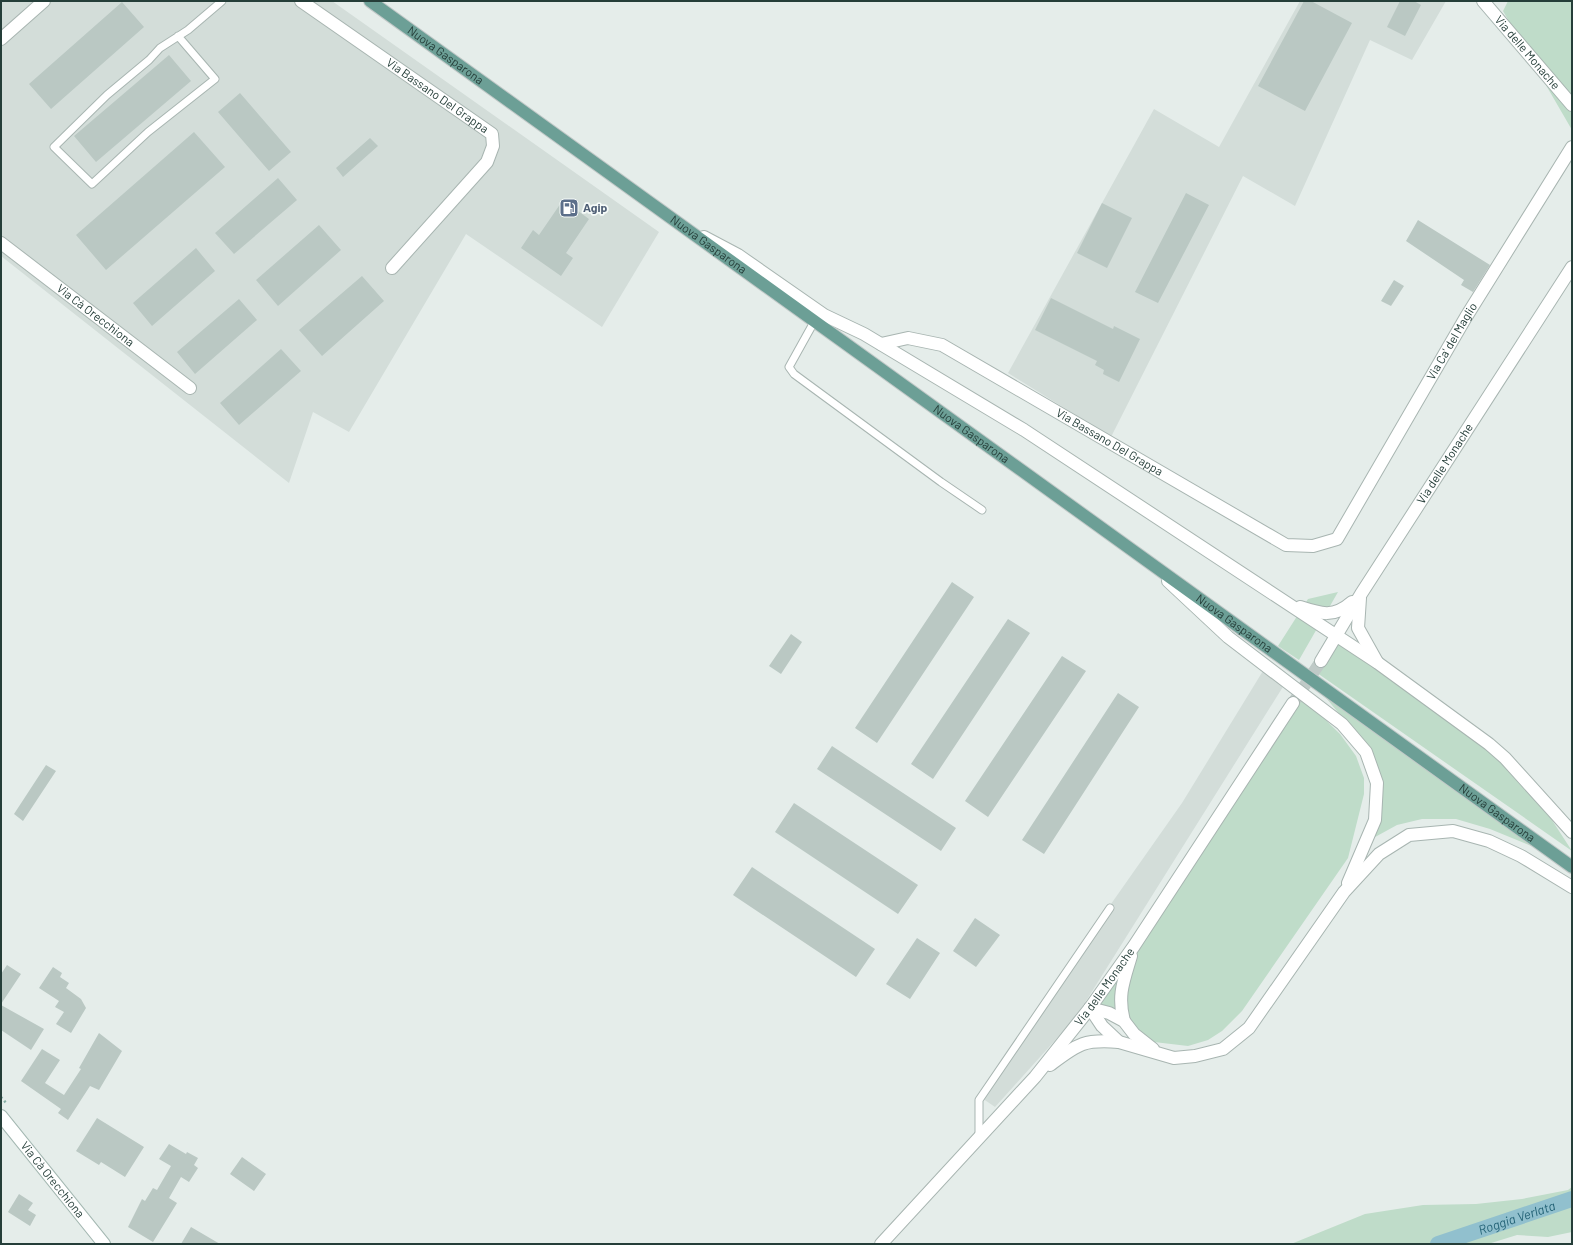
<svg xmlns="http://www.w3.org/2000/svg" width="1573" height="1245" font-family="Barlow,sans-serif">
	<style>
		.built { fill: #d3ddd9 }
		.green { fill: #bfdcc9 }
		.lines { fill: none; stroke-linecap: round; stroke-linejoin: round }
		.canal { stroke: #91c0ce; stroke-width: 16 }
		.building { fill: #bac8c3 }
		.tertiary-tunnel { stroke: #bfcac7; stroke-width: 12; stroke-dasharray: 12 6; stroke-linecap: butt }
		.service-casing { stroke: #a8b5b1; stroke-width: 9 }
		.minor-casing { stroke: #a8b5b1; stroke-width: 14 }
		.tertiary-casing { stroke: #a8b5b1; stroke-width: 14 }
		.secondary-casing { stroke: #a4b8b2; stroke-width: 14 }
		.primary-casing { stroke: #c2c9c8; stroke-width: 14 }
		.path { stroke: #87aea5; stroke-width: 2.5; stroke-dasharray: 2 3; stroke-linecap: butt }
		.service { stroke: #fff; stroke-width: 7 }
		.minor { stroke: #fff; stroke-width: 12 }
		.tertiary { stroke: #fff; stroke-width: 12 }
		.secondary { stroke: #fff; stroke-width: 12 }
		.primary { stroke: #6c9f96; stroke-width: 12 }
		.labels { text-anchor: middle; stroke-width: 3.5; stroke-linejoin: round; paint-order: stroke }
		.street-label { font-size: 12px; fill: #253e39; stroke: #f5faf8 }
		.service-label { font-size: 12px; font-weight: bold; fill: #4e5e75; stroke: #f5faf8; text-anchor: start }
		.water-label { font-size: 13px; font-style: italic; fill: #236276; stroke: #f5faf8 }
	</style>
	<rect width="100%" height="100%" fill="#e5edea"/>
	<path class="built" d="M1 1H332L659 232 602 327 466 234 349 432 313 412 289 483 1 256Z
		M1300 1H1446L1412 60 1370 40 1295 206 1243 176 1111 437 1008 373 1154 109 1219 147Z
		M1266 666 1286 682 1076 1017 995 1107 979 1096 1028 1022 1182 803Z"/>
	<path class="green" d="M1508 1H1572V130L1503 11Z
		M1338 592 1299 660 1278 646 1308 599Z
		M1334 625 1357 652 1448 715 1526 780 1572 851 1310 668Z
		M1305 681 1556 856 1490 829 1456 819H1422L1397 825 1366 842 1377 796 1369 750 1327 699Z
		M1296 691 1340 734 1356 756 1364 778V794L1348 858 1242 1011 1222 1031 1208 1040 1188 1046 1154 1042 1131 1032 1099 1006Z
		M1572 1187V1232L1548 1237 1517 1235 1488 1244H1291L1365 1214 1423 1205 1476 1204 1522 1199 1568 1190Z"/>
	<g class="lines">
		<path class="canal" id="s1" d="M1438 1244 1572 1199"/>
	</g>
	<path class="building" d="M1304 1H1311L1352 23 1305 111 1258 86Z
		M1400 1H1414L1421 5 1405 36 1387 27Z
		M122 2 144 27 51 109 29 84Z
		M169 55 191 81 96 162 74 136Z
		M240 93 291 152 269 171 218 112Z
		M194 132 225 167 106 270 76 235Z
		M370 138 378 146 343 177 336 168Z
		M278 178 297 200 234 254 215 233Z
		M1186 193 1209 205 1158 303 1135 292Z
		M563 200 589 219 566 253 573 258 561 276 521 248 533 230 539 235Z
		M1102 203 1132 218 1107 268 1077 253Z
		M1418 220 1490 265 1473 292 1461 285 1464 280 1406 241Z
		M319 225 341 250 278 306 256 280Z
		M196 248 215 271 152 326 133 303Z
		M362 276 384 301 322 356 299 330Z
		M1394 280 1404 286 1391 306 1381 301Z
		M1051 298 1113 329 1114 326 1140 339 1119 382 1103 374 1104 370 1095 365 1097 361 1035 330Z
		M239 299 257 320 195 374 177 352Z
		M281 349 301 371 239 425 220 403Z
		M952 582 974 597 877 743 855 728Z
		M1008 619 1030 633 933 779 911 764Z
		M791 634 802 642 781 674 769 666Z
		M1062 656 1086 671 988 817 965 801Z
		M1118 693 1139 707 1044 854 1022 840Z
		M832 746 956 828 941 851 817 769Z
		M46 765 56 771 23 821 14 814Z
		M794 803 918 885 898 914 775 832Z
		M752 867 875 949 856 977 733 895Z
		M975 918 1000 935 976 967 953 951Z
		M917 938 940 953 910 999 886 984Z
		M7 965 21 974 1 1004V974Z
		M53 967 62 973 60 977 69 983 66 988 81 999 86 1008 71 1033 56 1024 64 1012 55 1007 59 1001 39 988Z
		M1 1005 44 1029 31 1050 1 1030Z
		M99 1033 122 1051 99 1090 90 1086 68 1120 58 1113 61 1109 21 1081 42 1049 60 1060 45 1083 64 1095 81 1069 79 1068Z
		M97 1118 144 1147 125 1177 101 1162 99 1165 76 1151Z
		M169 1144 186 1154 187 1152 198 1158 194 1165 198 1168 189 1182 181 1177 169 1198 177 1203 153 1242 128 1227 142 1199 145 1201 153 1188 157 1190 171 1166 159 1159Z
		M242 1157 266 1174 254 1191 230 1174Z
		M19 1194 33 1203 28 1210 36 1215 30 1226 8 1212Z
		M191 1227 220 1244H181Z"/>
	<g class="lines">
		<path class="tertiary-tunnel" d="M1293 703 1321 661"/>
		<defs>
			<path id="service" d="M178 36 215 79 148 132 92 184 54 147 107 95 149 60 160 48 188 30 222 1
				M814 322 789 367 794 374 941 482 982 510
				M979 1137V1100L1110 908"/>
			<g id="minor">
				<path id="s2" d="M301 1 492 134 493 146 487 162 392 268"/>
				<path id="s3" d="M1483 1 1572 105"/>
				<path d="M1 39 44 1"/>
				<path id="s4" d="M1 243 190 388"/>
				<path id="s5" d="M881 344 908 338 942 345 1286 545 1313 546 1337 539 1466 317 1572 147"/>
			</g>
			<g id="tertiary">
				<path d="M704 237 738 255 824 315 864 334 1024 430 1378 663 1489 744 1505 758 1572 832"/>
				<path d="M1168 581 1228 637 1342 724 1366 752 1377 783 1375 820 1348 883"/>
				<path d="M1360 598 1358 628 1377 662"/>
				<path d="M1300 607C1321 614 1334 618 1352 602"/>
				<path id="s6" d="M1321 661 1361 594 1572 267"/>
				<path d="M1090 1008 1102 1026 1119 1042 1174 1058 1195 1056 1223 1049 1249 1028 1344 892 1379 854 1409 835 1453 831 1489 841 1521 856 1572 887"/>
				<path d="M1090 1008 1109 1013 1124 1021 1134 1034 1153 1049"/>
				<path d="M1124 1021C1117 995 1124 980 1131 956"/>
				<path d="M1050 1065C1078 1044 1083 1039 1119 1042"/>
				<path id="s7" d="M881 1244 1035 1077 1090 1008 1134 946 1293 703"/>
			</g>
			<g id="secondary">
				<path id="s8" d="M1 1116 104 1244"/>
			</g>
			<g id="primary">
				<path id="s9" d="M370 1 1572 867"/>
			</g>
		</defs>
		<use href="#service" class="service-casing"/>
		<use href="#minor" class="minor-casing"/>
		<use href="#tertiary" class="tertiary-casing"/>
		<use href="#secondary" class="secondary-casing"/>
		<use href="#primary" class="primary-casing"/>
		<path class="path" d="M1 1097 7 1104"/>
		<use href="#service" class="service"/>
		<use href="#minor" class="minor"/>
		<use href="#tertiary" class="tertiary"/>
		<use href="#secondary" class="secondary"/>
		<use href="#primary" class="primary"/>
	</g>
	<defs>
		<symbol id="fuel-square" viewBox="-11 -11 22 22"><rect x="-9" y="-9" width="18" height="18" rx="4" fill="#5c6f8a" stroke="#f5faf8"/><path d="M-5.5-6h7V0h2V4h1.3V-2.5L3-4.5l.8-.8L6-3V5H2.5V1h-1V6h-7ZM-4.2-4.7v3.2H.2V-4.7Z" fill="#fff"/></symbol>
	</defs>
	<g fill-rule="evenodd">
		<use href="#fuel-square" x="558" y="197" width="22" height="22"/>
	</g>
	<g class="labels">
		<g class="street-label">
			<text dy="4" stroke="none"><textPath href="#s3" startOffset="68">Via delle Monache</textPath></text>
			<text dy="4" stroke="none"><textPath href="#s9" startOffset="93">Nuova Gasparona</textPath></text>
			<text dy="4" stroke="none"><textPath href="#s2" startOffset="166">Via Bassano Del Grappa</textPath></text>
			<text dy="4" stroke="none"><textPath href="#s9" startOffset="417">Nuova Gasparona</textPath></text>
			<text dy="4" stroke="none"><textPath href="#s4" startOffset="119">Via Cà Orecchiona</textPath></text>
			<text dy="4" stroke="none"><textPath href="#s5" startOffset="741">Via Ca' del Maglio</textPath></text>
			<text dy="4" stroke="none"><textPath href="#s9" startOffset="741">Nuova Gasparona</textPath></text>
			<text dy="4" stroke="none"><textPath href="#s5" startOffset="256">Via Bassano Del Grappa</textPath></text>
			<text dy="4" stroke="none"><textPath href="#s6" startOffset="233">Via delle Monache</textPath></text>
			<text dy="4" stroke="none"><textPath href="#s9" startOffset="1065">Nuova Gasparona</textPath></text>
			<text dy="4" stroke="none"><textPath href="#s9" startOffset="1389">Nuova Gasparona</textPath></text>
			<text dy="4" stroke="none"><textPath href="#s7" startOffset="341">Via delle Monache</textPath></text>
			<text dy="4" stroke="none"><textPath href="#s8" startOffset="82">Via Cà Orecchiona</textPath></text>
		</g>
		<g class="service-label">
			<text x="583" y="212">Agip</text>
		</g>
		<g class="water-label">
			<text dy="5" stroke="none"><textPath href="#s1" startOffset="83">Roggia Verlata</textPath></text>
		</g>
	</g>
	<rect width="1573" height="1245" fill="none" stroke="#253e39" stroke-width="4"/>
</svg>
